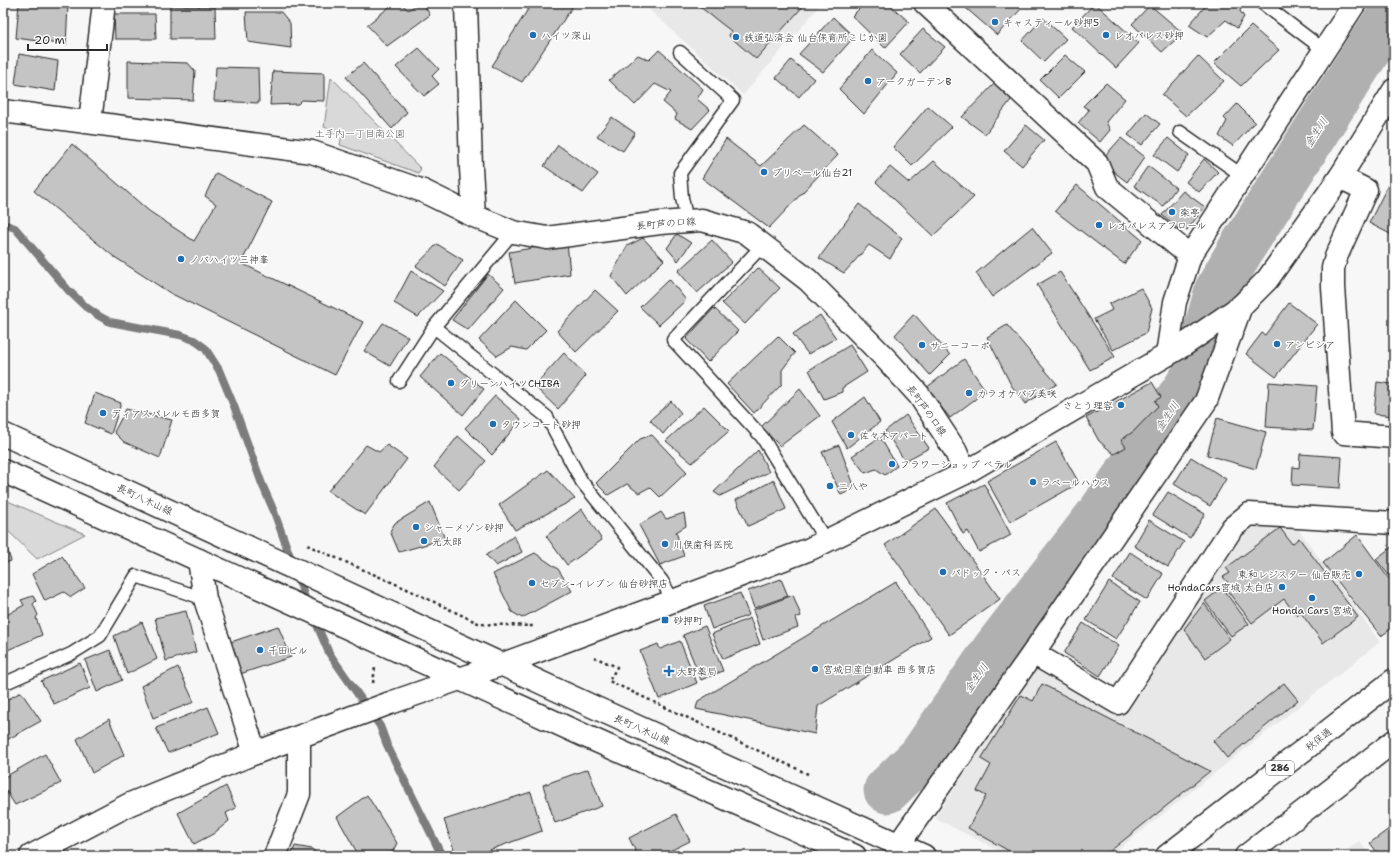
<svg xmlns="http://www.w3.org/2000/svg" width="1397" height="859" font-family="'Shantell Sans','Klee One',sans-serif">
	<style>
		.built { fill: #e8e8e8 }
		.green { fill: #d9d9d9; stroke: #828282 }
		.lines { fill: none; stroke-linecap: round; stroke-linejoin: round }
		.stream { stroke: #7b7b7b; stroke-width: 8 }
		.river { stroke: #b0b0b0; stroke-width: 47 }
		.building { fill: #c4c4c4; stroke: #2b2b2b }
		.lane-casing { stroke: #2b2b2b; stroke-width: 15 }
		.street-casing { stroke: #2b2b2b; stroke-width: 25 }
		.secondary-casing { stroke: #2b2b2b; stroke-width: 25 }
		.highway-casing { stroke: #2b2b2b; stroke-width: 25 }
		.path { stroke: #2b2b2b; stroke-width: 2.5; stroke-dasharray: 3 3; stroke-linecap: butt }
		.lane { stroke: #fff; stroke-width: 12 }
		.street { stroke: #fff; stroke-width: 22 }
		.secondary { stroke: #fff; stroke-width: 22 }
		.highway { stroke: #fff; stroke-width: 22 }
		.poi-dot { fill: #1f6fb2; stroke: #fff; stroke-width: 1.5 }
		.labels { text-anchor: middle; stroke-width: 3; stroke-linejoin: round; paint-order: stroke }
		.shield { fill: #fff; stroke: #6b6b6b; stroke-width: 1 }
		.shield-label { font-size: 9px; font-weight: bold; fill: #2b2b2b }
		.poi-label { font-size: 10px; fill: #2b2b2b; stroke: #fff; text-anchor: start }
		.park-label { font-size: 10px; fill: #565656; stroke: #fff }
		.street-label { font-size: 10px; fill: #2b2b2b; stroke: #fff }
		.water-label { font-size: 11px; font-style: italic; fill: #5a5a5a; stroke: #fff }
	</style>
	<rect width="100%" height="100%" fill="#f7f7f7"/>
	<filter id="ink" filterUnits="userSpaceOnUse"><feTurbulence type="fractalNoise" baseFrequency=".025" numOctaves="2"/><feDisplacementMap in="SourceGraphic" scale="8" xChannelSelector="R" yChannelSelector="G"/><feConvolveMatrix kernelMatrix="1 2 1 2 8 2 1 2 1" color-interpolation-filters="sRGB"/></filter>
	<g filter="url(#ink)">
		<path class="built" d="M642 3H822L743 95Z
			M1260 524 1297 527 1380 642 1110 856H1009L935 818 1036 666 1122 714 1237 536Z
			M1359 841 1371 856H1339Z"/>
		<path class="green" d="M331 77 421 169 418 173 340 145 342 134 324 127Z
			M3 499 85 534 37 559 3 526Z"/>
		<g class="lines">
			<path class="stream" d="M3 224 15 228 69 291 86 307 99 316 110 322 180 335 194 340 205 348 219 370 234 406 262 484 273 509 308 606
				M313 616 329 653 380 726 387 745 442 856"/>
			<path class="river" d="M887 790 921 757 995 650 1100 514 1194 377 1218 290 1241 249 1369 48 1394 11"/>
		</g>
		<path class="building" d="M19 3H54L68 5 66 45 16 38Z
			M394 3H401L408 10 420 3H423L430 15 387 46 367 25Z
			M532 3H575L522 82 492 66Z
			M695 3H806L756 59 729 36 731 31Z
			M865 3H888L909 22 885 48 852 16Z
			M960 3H1014L1021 9 997 35Z
			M1095 3 1139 43 1116 68 1072 27Z
			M1176 3H1186L1181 8Z
			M1208 3H1243L1240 11 1244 17 1237 28 1226 20 1207 37 1189 25Z
			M1150 5 1183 33 1162 52 1132 24Z
			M170 6 215 7 216 39H170Z
			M246 12H281L290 23 291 48 248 42Z
			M114 14H155L156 39H115Z
			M833 17 854 37 823 72 799 54Z
			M1043 18 1066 39 1044 62 1022 41Z
			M1251 26 1279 50 1241 86 1214 63Z
			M923 29 945 47 920 73 900 54Z
			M419 48 439 69 432 76 439 84 424 96 396 67Z
			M659 50 703 89 697 99 710 110 692 129 675 119 677 114 663 102 671 92 655 84 635 105 609 80 638 55 649 60Z
			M872 50 897 73 864 114 839 89Z
			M19 54 58 61 55 91 15 84Z
			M1065 55 1085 72 1059 98 1040 80Z
			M1198 56 1224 81 1186 116 1162 95Z
			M791 60 814 79 799 97 776 78Z
			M128 61 188 63 195 71 193 100 128 98Z
			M363 63 407 112 392 129 346 77Z
			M216 67 258 68 259 103 214 101Z
			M273 71 324 73V101L302 100 298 104 270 105Z
			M996 82 1014 96 985 134 962 117Z
			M1106 83 1125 99 1106 122 1110 130 1100 142 1078 123 1089 110 1083 106Z
			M1237 104 1255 122 1233 146 1219 136 1227 121 1224 118Z
			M928 106 952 127 912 166 893 147Z
			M1146 113 1160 124 1142 145 1128 135Z
			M612 117 635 133 623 151 597 136Z
			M804 125 838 155 769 228 702 178 726 139 761 166Z
			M1026 125 1044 140 1022 166 1004 151Z
			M1121 138 1145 157 1127 182 1105 165 1104 157Z
			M1168 138 1189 155 1177 172 1154 155Z
			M72 144 149 211 194 241 216 204 205 196 216 173 272 202 241 263 363 322 335 375 170 293 113 256 34 191Z
			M558 145 598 174 583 193 544 166Z
			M1204 159 1218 172 1199 192 1186 182Z
			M934 161 974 197 933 236 876 182 890 167 909 183Z
			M1148 166 1176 188 1163 206 1134 186Z
			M1390 181 1394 183V236L1369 223Z
			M1077 185 1142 240 1124 264 1055 211Z
			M1183 191 1205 207 1187 230 1178 229 1162 215Z
			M859 204 902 238 890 259 869 245 844 273 819 258Z
			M1032 227 1052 253 992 297 976 273Z
			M677 234 691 243 678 261 667 248Z
			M643 238 664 260 627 296 611 276 627 246Z
			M712 240 732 262 697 293 678 271Z
			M567 242 570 274 515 283 509 252Z
			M437 244 463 260 445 286 416 266Z
			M758 268 780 288 745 324 722 303Z
			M411 271 443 291 418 317 394 303Z
			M1060 272 1115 357 1090 370 1037 285Z
			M488 274 504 288 468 330 452 320Z
			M669 279 686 300 659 325 640 307Z
			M1141 288 1152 308 1146 333 1113 350 1094 319 1112 310 1109 304Z
			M595 290 618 311 576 352 557 331Z
			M516 300 546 330 526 350 512 347 497 356 479 340Z
			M1289 303 1317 324 1276 377 1246 354 1262 333 1265 335Z
			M714 308 738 331 708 362 686 339Z
			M914 314 950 355 930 375 895 335Z
			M820 315 836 338 808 354 793 334Z
			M383 323 408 337 390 366 364 351Z
			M3 325 7 327 3 354Z
			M1007 325 1057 384 1025 404 1011 385 987 337Z
			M778 336 795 353 782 370V384L754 413 727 384Z
			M850 345 867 372 842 388V392L824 399 809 370Z
			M440 353 484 389 463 415 420 377Z
			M564 353 586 376 558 409 534 386Z
			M964 359 986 391 950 418 926 388Z
			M1393 375H1394V416L1374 414 1377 382 1392 384Z
			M1152 382 1161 397 1155 401 1158 406 1134 431 1121 440 1126 447 1114 454 1099 441 1086 418Z
			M1269 382 1317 386 1313 430 1266 427Z
			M800 389 820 416 780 446 761 427Z
			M95 393 121 403 111 434 85 423Z
			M495 396 521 419 492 455 465 428Z
			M865 397 880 422 847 448 832 422Z
			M671 401 681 413 663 434 650 420Z
			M704 406 729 431 692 463 666 441Z
			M126 409 172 420 160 458 124 442 114 432Z
			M906 415 929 448 905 461 885 431Z
			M1217 418 1266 432 1256 469 1207 455Z
			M652 435 687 472 660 497 650 487 639 493 627 484 608 495 596 483 640 439Z
			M458 436 486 461 459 490 434 467Z
			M880 437 897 466 885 475 876 469 865 473 852 456Z
			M1056 442 1079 483 1010 522 987 481Z
			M366 445 379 452 387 445 407 459 365 515 328 491Z
			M839 445 855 488 841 495 822 452Z
			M758 450 769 472 720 496 714 492Z
			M1300 454 1342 457 1340 488 1292 485 1293 467 1299 468Z
			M1191 457 1226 479 1210 506 1174 484Z
			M548 470 575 499 515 530 499 505Z
			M774 480 786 509 748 526 736 500Z
			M984 484 1011 535 979 552 968 531 963 534 947 503Z
			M1168 492 1205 514 1190 538 1153 515Z
			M430 502 445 539 399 552 390 531 395 523Z
			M582 509 602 540 567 565 546 536Z
			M936 509 1000 599 949 635 885 545Z
			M661 512 666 519 684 513 686 526 676 532 684 556 660 565 639 525Z
			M1149 520 1184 542 1168 567 1134 546Z
			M1280 528 1292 544 1299 538 1358 617 1323 643 1301 613 1297 616 1284 599 1252 623 1226 589 1230 585 1223 577 1230 573 1226 568Z
			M3 535 11 561 3 564Z
			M1357 535 1394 586V627L1381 636 1323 563Z
			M514 536 522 552 496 566 486 555Z
			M1394 545V582L1376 559Z
			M1130 552 1163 574 1147 600 1113 579Z
			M535 553 558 569 572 591 522 618 512 612 493 574Z
			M62 556 85 588 71 597 64 592 45 601 32 574Z
			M781 579 788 596 754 608 748 591Z
			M896 582 931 637 818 706 815 734 696 709 698 701Z
			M1109 582 1140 602 1116 639 1086 620Z
			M1222 588 1249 624 1231 636 1205 601Z
			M740 593 749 615 712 629 704 606Z
			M793 595 801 616 795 618 798 627 763 640 753 610Z
			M33 596 36 601 33 604 38 615 36 618 42 635 3 652V617L24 605 21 600Z
			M1204 603 1230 639 1205 658 1184 629Z
			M186 611 196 652 166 661 155 618Z
			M750 618 760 644 723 659 712 634Z
			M142 622 157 659 127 674 114 636Z
			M1083 623 1119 646 1100 676 1064 653Z
			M278 626 291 657 240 674 228 643Z
			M705 626 723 671 701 680 683 635Z
			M680 641 697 683 659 699 640 651 658 644 660 649Z
			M110 650 122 680 97 692 85 660Z
			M80 663 90 688 54 704 41 681Z
			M178 667 194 702 153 718 141 686Z
			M1284 683 1298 700 1227 758 1213 741Z
			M1042 684 1210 771 1104 856H1018L968 828 986 796 977 791 991 765 981 759 1021 695 1033 701Z
			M21 692 41 721 3 742V702Z
			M208 707 219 733 168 753 156 728Z
			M109 719 124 755 92 773 77 739Z
			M45 754 61 783 15 805 3 786V778Z
			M588 769 602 806 555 823 543 785Z
			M226 786 236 808 226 813 229 821 213 834 194 844 178 813Z
			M531 792 542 831 473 856H456L444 820Z
			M367 795 397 843 393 851 383 856H359L337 817Z
			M676 814 690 841 660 856H638L629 838Z
			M1394 825V856H1380L1370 843Z
			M295 846 312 849 320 856H291Z"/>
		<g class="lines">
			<defs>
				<path id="lane" d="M1262 3 1324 50
					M680 52 733 100 680 173 682 198 687 221
					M1180 132 1243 176
					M762 246 673 340 762 437 826 541
					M434 327 547 417 582 482 662 581 673 601
					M399 381 434 327 513 232
					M3 684 71 654 100 636 136 576 205 599"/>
				<path id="street" d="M466 3 471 168 474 216 513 232 547 238 660 223 702 220 747 233 808 280 887 360 919 395 955 450 965 473
					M925 3 1097 163 1107 187 1190 256
					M3 111 312 152 423 191 474 216
					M90 122 104 3
					M1340 177 1366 190 1336 257 1333 268V287L1343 433 1394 437
					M1167 355 1175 302 1190 256 1355 3
					M199 560 205 599 255 753
					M1033 653 1118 703 1232 528 1249 514 1394 523
					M899 844 1033 653 1206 401 1241 306
					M275 856 299 794V737"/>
				<path id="secondary" d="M3 434 596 708 924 856
					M3 471 583 735 855 856
					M31 856 130 804 255 753 390 703 503 664 673 601 810 549 965 473 1184 345 1241 306 1267 280 1340 177 1394 90"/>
				<path id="highway" d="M1167 856 1394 680
					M1246 856 1394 741"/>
			</defs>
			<use href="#lane" class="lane-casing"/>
			<use href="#street" class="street-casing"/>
			<use href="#secondary" class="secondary-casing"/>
			<use href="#highway" class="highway-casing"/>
			<path class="path" d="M307 545 407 589 480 624 533 626
				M594 657 617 667 609 681 808 774
				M373 683 375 667"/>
			<use href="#lane" class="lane"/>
			<use href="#street" class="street"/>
			<use href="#secondary" class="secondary"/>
			<use href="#highway" class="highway"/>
		</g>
	</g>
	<g class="poi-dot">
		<circle cx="995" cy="22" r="4"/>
		<circle cx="533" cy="35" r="4"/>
		<circle cx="1106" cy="35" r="4"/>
		<circle cx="736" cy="37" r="4"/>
		<circle cx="868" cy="81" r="4"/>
		<circle cx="764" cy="172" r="4"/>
		<circle cx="1172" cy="212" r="4"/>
		<circle cx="1099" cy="225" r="4"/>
		<circle cx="181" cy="259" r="4"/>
		<circle cx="1277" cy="344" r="4"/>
		<circle cx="922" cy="345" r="4"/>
		<circle cx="451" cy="383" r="4"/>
		<circle cx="969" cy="393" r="4"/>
		<circle cx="1121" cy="405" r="4"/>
		<circle cx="103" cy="413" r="4"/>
		<circle cx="493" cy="424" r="4"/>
		<circle cx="851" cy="435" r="4"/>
		<circle cx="892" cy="464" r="4"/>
		<circle cx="1033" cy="482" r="4"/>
		<circle cx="830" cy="486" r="4"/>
		<circle cx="416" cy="527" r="4"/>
		<circle cx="424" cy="541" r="4"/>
		<circle cx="665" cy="544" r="4"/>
		<circle cx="943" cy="572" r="4"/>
		<circle cx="1359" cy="574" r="4"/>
		<circle cx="532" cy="583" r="4"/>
		<circle cx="1282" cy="587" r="4"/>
		<circle cx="1312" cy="598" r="4"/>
		<rect x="661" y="616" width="8" height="8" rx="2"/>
		<circle cx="260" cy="650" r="4"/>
		<circle cx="815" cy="669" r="4"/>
		<path d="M667 665h4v4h4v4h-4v4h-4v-4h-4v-4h4z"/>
	</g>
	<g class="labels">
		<rect class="shield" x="1266" y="761" width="28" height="14" rx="3"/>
		<g class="shield-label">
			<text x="1280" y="771">286</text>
		</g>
		<g class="poi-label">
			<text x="1003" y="26">キャスティール砂押5</text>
			<text x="541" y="39">ハイツ深山</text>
			<text x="1114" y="39">レオパレス砂押</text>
			<text x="744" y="41">鉄道弘済会 仙台保育所こじか園</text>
			<text x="876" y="85">アークガーデンB</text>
			<text x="772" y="176">プリベール仙台21</text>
			<text x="1180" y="216">楽亭</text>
			<text x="1107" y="229">レオパレスアフロール</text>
			<text x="189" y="263">ノバハイツ三神峯</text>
			<text x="1285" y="348">アンビシア</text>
			<text x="930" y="349">サニーコーポ</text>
			<text x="459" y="387">グリーンハイツCHIBA</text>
			<text x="977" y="397">カラオケパブ美咲</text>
			<text x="1113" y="409" text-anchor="end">さとう理容</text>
			<text x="111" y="417">ディアスパレルモ西多賀</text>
			<text x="501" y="428">タウンコート砂押</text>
			<text x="859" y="439">佐々木アパート</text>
			<text x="900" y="468">フラワーショップ べテル</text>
			<text x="1041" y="486">ラベールハウス</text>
			<text x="838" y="490">二八や</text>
			<text x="424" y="531">シャーメゾン砂押</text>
			<text x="432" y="545">光太郎</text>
			<text x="673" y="548">川俣歯科医院</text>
			<text x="951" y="576">パドック・パス</text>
			<text x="1351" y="578" text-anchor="end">東和レジスター 仙台販売</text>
			<text x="540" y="587">セブン-イレブン 仙台砂押店</text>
			<text x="1274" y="591" text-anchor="end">HondaCars宮城 太白店</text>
			<text x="1312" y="614" text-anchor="middle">Honda Cars 宮城</text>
			<text x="673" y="624">砂押町</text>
			<text x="268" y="654">千田ビル</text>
			<text x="823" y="673">宮城日産自動車 西多賀店</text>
			<text x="677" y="675">大野薬局</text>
		</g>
		<g class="park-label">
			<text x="360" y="137">土手内一丁目南公園</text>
		</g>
		<g class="street-label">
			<text transform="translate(666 223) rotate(-5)" y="4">長町芦の口線</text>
			<text transform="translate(927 410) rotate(54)" y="4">長町芦の口線</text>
			<text transform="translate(145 499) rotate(25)" y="4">長町八木山線</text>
			<text transform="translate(642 729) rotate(24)" y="4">長町八木山線</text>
			<text transform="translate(1318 739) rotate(-38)" y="4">秋保通</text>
		</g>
		<g class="water-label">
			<text transform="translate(1316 132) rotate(-57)" y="4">金生川</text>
			<text transform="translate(1167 416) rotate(-56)" y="4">金生川</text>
			<text transform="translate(976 678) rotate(-55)" y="4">金生川</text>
		</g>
	</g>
	<rect width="1397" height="859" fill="none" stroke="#fff" stroke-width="16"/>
	<rect x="8" y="8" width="1381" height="843" fill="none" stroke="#2b2b2b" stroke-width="1.5" filter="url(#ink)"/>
	<path d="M28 44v6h79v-6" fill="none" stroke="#2b2b2b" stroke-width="2"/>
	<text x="34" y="44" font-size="12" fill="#2b2b2b" stroke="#ffffff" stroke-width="3" paint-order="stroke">20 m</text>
</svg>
